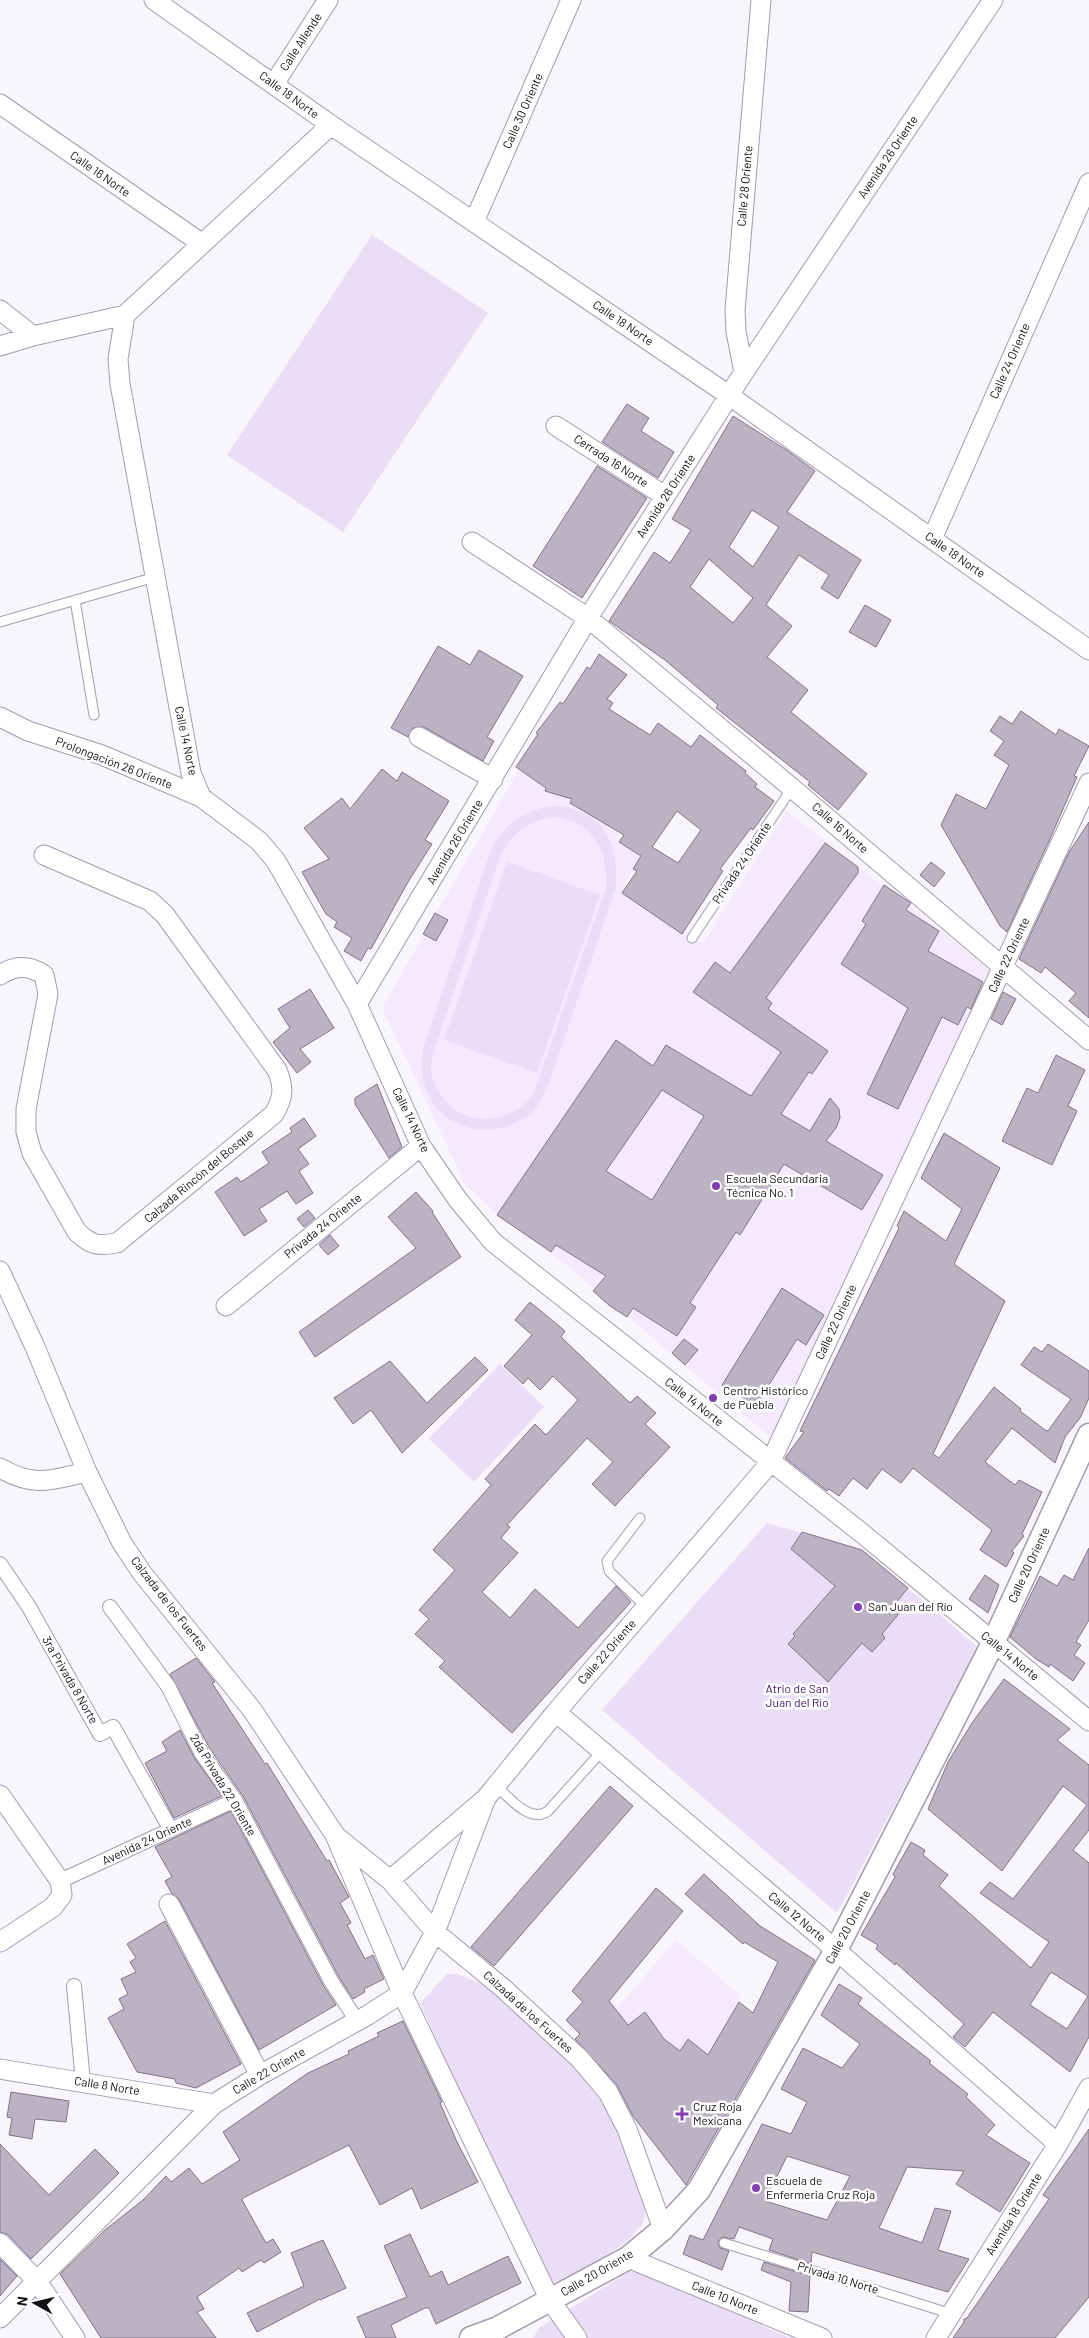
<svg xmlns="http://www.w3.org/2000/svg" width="1089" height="2338" font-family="Barlow,sans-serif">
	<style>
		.built { fill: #f4e9fe }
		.green { fill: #eaddf6; fill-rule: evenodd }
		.building { fill: #bbb2c4; stroke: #7e7587; fill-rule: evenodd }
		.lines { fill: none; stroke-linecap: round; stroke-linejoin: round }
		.service-casing { stroke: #a49bae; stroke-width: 11 }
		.pedestrian-casing { stroke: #a49bae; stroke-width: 16 }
		.minor-casing { stroke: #a49bae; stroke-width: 21 }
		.tertiary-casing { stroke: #a49bae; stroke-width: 25 }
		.service { stroke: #fff; stroke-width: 9 }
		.pedestrian { stroke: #fff; stroke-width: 14 }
		.minor { stroke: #fff; stroke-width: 19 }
		.tertiary { stroke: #fff; stroke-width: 22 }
		.poi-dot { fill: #823eb2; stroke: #fff; stroke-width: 2 }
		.labels { text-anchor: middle; stroke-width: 5; stroke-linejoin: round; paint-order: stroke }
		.street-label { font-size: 12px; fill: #131016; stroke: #fff }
		.poi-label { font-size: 12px; fill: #131016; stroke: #fff; text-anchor: start }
		.park-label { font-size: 12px; fill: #451265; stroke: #fff }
	</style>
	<rect width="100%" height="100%" fill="#f8f5fc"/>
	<path class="built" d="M522 764 623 823 615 839 642 854 623 886 702 944 787 811 992 971 770 1437 551 1252 497 1215 465 1184 382 1008Z
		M676 1940 740 1995 739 2002 777 2033 689 2189 575 2040 593 2020 602 2026Z"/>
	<path class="green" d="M372 235 488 313 343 532 227 455Z
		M556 806C604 811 621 845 615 890L548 1086C543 1095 540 1105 532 1112 499 1142 441 1133 426 1089 420 1074 421 1059 425 1043L492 847C506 822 527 808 556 806ZM556 817C593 822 609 852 606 888L533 1095C509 1125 464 1129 441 1095 435 1087 431 1076 431 1066 431 1060 433 1053 435 1047L502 851C516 831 530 819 556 817Z
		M507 862 600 895 537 1073 444 1040Z
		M500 1364 544 1407 474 1482 429 1439Z
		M767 1523 862 1550 979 1648 837 1913 602 1710Z
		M447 1974H457L485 1985 563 2052 618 2123 647 2206 642 2225 627 2241 595 2264 569 2280 556 2282 545 2278 420 2003Z
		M629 2272 640 2273 658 2280 790 2338H533L540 2327Z"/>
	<path class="building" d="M627 404 649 418 641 431 674 452 658 478 602 442Z
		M733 416 788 451 815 471 787 512 861 560 838 599 821 588 829 575 799 555 766 605 792 626 767 657 808 690 791 712 867 774 838 810 808 785 810 782 716 708 718 705 665 660 609 621 654 552 670 563 691 530 672 519ZM752 510 779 527 753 567 729 547ZM709 559 753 598 733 623 690 587Z
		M597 466 647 498 582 598 533 566Z
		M865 605 891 620 876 647 849 632Z
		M438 646 470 665 479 650 523 676 487 737 494 741 483 761 424 727 413 728 408 737 391 728Z
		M599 654 627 675 607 699 613 703 609 709 650 735 658 723 691 747 700 735 746 771 745 773 757 784 755 787 774 801 753 830 751 828 720 869 723 871 682 934 622 893 637 871 633 869 641 856 619 842 624 835 570 803 572 799 545 791 546 788 516 767 538 734 536 733 560 702 563 704 587 667 590 669ZM677 811 701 830 678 863 652 847Z
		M1021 711 1056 735 1059 729 1089 746 1074 776 1077 777 1049 841 1007 932 1000 926 941 825 956 794 986 809 1009 765 994 755 1004 741 990 731 1000 716 1012 724Z
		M382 769 397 781 402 772 449 801 425 840 432 844 408 882 371 949 368 948 361 961 344 951 352 938 334 927 337 922 326 914 302 872 329 859 304 828 342 798 350 809Z
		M1089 822V1018L1069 1001 1076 993 1045 967 1041 973 1019 959 1069 852Z
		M825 843 858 867V873L766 998 772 1003 768 1009 828 1051 812 1074 809 1072 781 1114 810 1131 830 1098 839 1109 840 1118 836 1128 826 1141 883 1175 862 1210 784 1164 740 1235 736 1232 690 1303 696 1307 677 1336 633 1308 627 1317 610 1306 593 1291 606 1276 556 1245 551 1252 497 1215 616 1040 653 1066 666 1045 751 1096 781 1052 693 992 715 962 730 973ZM662 1090 704 1116 652 1200 606 1171Z
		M931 862 945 873 934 887 920 875Z
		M884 885 911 903 906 910 939 931 928 951 983 982 971 1009 967 1007 958 1025 942 1017 898 1109 867 1094 908 1008 841 964 866 924 862 921Z
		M435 913 448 920 436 941 423 934Z
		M310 989 334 1028 300 1049 311 1062 297 1073 273 1042 290 1028 278 1009Z
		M1003 992 1016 999 1002 1025 991 1019Z
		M1056 1055 1085 1070 1068 1106 1077 1111 1052 1165 1002 1141 1027 1088 1038 1093Z
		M377 1084 402 1147 389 1158 355 1104V1098Z
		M304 1118 316 1136 298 1149 309 1164 299 1171 313 1193 296 1204 287 1191 259 1209 267 1221 244 1236 215 1192 237 1177 241 1182 269 1163 262 1152 292 1132 290 1128Z
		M944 1133 1000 1168 954 1264 1005 1301 933 1454 939 1458 994 1387 1021 1409 1020 1411 1045 1430 1048 1431 1071 1399 1021 1365 1034 1347 1042 1352 1048 1344 1089 1371V1398L1080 1418 1065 1437 1055 1463 1012 1428 985 1462 1015 1485 1019 1480 1042 1492 1022 1534 1024 1536 1012 1551 1014 1553 1006 1567 980 1550 992 1530 913 1468 901 1483 882 1469 867 1489 853 1478 839 1496 829 1489 827 1491 785 1458 804 1432 800 1431 899 1228 897 1226 904 1211 946 1241 962 1209 921 1178Z
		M416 1192 433 1211 432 1212 461 1257 315 1357 299 1332 416 1248 388 1217Z
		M308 1210 315 1218 304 1227 297 1219Z
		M330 1235 339 1246 328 1255 319 1245Z
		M782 1288 824 1315 806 1345 797 1339 756 1406 722 1385Z
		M530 1302 565 1331 561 1337 630 1403 637 1396 656 1413 645 1424 670 1447 615 1506 592 1484 613 1462 587 1438 507 1525 510 1527 501 1538 518 1553 482 1592 510 1618 535 1589 578 1628 616 1586 631 1602 512 1733 439 1667 445 1661 415 1634 429 1619 419 1610 455 1570 433 1550 491 1485 485 1479 535 1424 546 1435 578 1400 553 1376 540 1390 528 1378 523 1384 504 1366 532 1335 515 1320Z
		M684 1339 698 1350 685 1365 672 1353Z
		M475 1357 488 1370 402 1453 371 1410 353 1424 334 1398 390 1361 427 1403Z
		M802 1532 862 1550 908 1588 895 1604 902 1610 882 1634 885 1638 872 1652 862 1643 828 1682 788 1644 795 1636 793 1634 835 1586 791 1549Z
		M1089 1548V1620L1076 1642 1081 1645 1074 1655 1085 1663 1073 1681 1050 1664 1049 1667 1036 1659 1010 1637 1040 1576 1057 1586 1064 1575 1073 1580Z
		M985 1575 999 1585 988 1613 969 1599Z
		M196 1658 215 1682 212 1683 265 1764 267 1763 305 1825 327 1861 329 1860 349 1897 340 1903 351 1923 347 1925 365 1959 373 1955 384 1979 364 1989 365 1992 353 1999 339 1977 243 1796 210 1749 170 1674Z
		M1004 1679 1070 1729 1057 1740 1089 1765V1830L1073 1850 1089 1863V2037L1070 2072 993 2012 965 2047 953 2037 964 2024 896 1963 895 1965 876 1949 878 1945 861 1935 895 1877 893 1874 911 1842 925 1850 923 1855 948 1875 939 1886 1031 1968 1049 1942 980 1893 990 1882 1013 1899 1087 1805 1063 1786 1002 1871 928 1809 948 1762 972 1723ZM1051 1972 1088 1996 1067 2029 1030 2005Z
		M180 1730 195 1759 222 1796 174 1818 145 1763 167 1751 162 1742Z
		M610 1786 633 1806 494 1966 471 1947Z
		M231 1811 323 1985 336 2005 259 2050 179 1899 172 1894 165 1881 172 1877 155 1847Z
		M704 1874 760 1926 815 1960 686 2185 633 2116 617 2085 575 2039 580 2034 566 2020 583 2002 572 1991 656 1888 683 1911 609 2001 628 2025 645 2012 664 2039 680 2051 688 2039 708 2055 739 2002 753 2013 778 1962 744 1942 743 1944 685 1894Z
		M165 1921 241 2064 196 2088 176 2083 175 2079 137 2072 108 2018 124 2009 119 1999 128 1994 121 1979 136 1972 130 1962 136 1958 127 1944Z
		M839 1984 862 1998 858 2004 931 2061 929 2063 968 2094 966 2097 995 2125 986 2135 1030 2163 1000 2212 956 2184 964 2171 907 2167 879 2228 922 2243 935 2208 951 2211 938 2250 969 2259 948 2292 812 2252 811 2264 769 2250 773 2239 739 2227 734 2239 723 2237 718 2241 720 2248 729 2251 722 2270 683 2254 690 2235 703 2240 762 2124 791 2134 807 2102 781 2089 803 2048 842 2068 860 2044 821 2015ZM787 2156 850 2176 827 2220 765 2201Z
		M403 2021 442 2102 440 2103 457 2142 478 2182 421 2209 412 2188 380 2205 349 2145 243 2198 242 2200 266 2243 273 2239 281 2252 264 2263 261 2260 242 2272 239 2268 197 2297 204 2309 197 2312 216 2338H101L60 2274 105 2230 143 2200 166 2176 171 2182 189 2168 202 2184 240 2160 223 2132 308 2073 349 2054 348 2051 379 2036 377 2033Z
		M11 2092 69 2101 66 2122 35 2119 32 2139 9 2135 12 2118 7 2117Z
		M1089 2129V2297L1055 2338H953L964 2322V2319L967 2318 1049 2199 1043 2195Z
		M0 2144 49 2195 95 2149 119 2173 31 2259 8 2235 0 2232Z
		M410 2234 430 2277 442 2271 448 2285 508 2256 521 2283 436 2324 429 2308H425L391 2325 396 2338H366L357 2317 407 2297 384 2246Z
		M323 2240 346 2288 320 2300V2299L257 2332 247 2313 304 2286 291 2253Z
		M0 2259 17 2276 0 2296Z
		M764 2262 810 2276 808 2312 789 2311 791 2282 761 2270Z"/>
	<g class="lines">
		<defs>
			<path id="service" d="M75 600 94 715
				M0 622 155 577
				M692 938 792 788
				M640 1518 607 1561 609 1571 646 1607
				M496 1786C510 1798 530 1824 548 1811L602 1751
				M724 2243 952 2314"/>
			<path id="pedestrian" d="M0 1564 29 1607 100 1734 113 1727 171 1830
				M110 1607 168 1686 202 1754 235 1800 331 1981 357 2021
				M60 1881 235 1800
				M74 1986 83 2082"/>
			<path id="minor" d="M154 0 331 125 730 396 1089 650
				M274 84 328 0
				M0 104 201 243
				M474 222 571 0
				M0 310 33 336
				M125 315 118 359 120 384 191 773 201 797 259 841 276 861 357 1004 421 1146 458 1200 493 1242 863 1534 1089 1721
				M0 346 33 336 125 315 331 125
				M744 372 736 332 735 310 761 0
				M556 426 665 496
				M932 539 1089 183
				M472 542 588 618 792 788 1089 1040
				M0 717 28 731 102 755 201 797
				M419 737 493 779
				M0 975C15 965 29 965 44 975L48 994 26 1109V1132L32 1153 77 1232C92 1246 98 1246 117 1243L274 1114C284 1097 284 1087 277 1070L165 915 150 901 44 855
				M357 1004 588 618 744 372 993 0
				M0 1271 35 1347 87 1472 122 1543 142 1573 253 1711 335 1835 402 1993 550 2300 577 2338
				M226 1306 421 1146
				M0 1468C35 1488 51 1480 87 1472
				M556 1712 836 1950 1058 2144
				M0 1795 60 1881 62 1895 53 1907 0 1942
				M338 1838 390 1880 435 1932 504 1989 580 2059 608 2092 627 2129 663 2229
				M390 1880 485 1799
				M169 1904 260 2075
				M0 2069 214 2104
				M0 2243 37 2281 75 2338
				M628 2258 822 2338
				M0 2318 214 2104 260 2075 368 2015 402 1993 435 1932 486 1798 556 1712 770 1463 1089 783
				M936 2338 1058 2144 1089 2088"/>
			<path id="tertiary" d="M471 2338 498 2328 628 2258 663 2229 699 2190 836 1950 993 1643 1089 1435"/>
		</defs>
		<use href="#service" class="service-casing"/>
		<use href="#pedestrian" class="pedestrian-casing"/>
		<use href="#minor" class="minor-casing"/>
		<use href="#tertiary" class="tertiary-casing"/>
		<use href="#service" class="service"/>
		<use href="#pedestrian" class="pedestrian"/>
		<use href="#minor" class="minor"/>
		<use href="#tertiary" class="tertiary"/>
	</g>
	<g class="poi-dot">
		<circle cx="716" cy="1186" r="5"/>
		<circle cx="713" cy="1398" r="5"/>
		<circle cx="858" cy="1607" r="5"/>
		<path d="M679.5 2106.5h5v5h5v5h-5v5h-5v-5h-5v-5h5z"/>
		<circle cx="756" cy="2188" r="5"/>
	</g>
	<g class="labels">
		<g class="street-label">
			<text transform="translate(301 42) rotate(-57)" y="4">Calle Allende</text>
			<text transform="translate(289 95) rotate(36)" y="4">Calle 18 Norte</text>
			<text transform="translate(523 111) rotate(-66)" y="4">Calle 30 Oriente</text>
			<text transform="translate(888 157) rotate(-56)" y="4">Avenida 26 Oriente</text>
			<text transform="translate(100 174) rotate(35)" y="4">Calle 16 Norte</text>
			<text transform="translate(745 186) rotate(-85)" y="4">Calle 28 Oriente</text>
			<text transform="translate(623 323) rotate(34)" y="4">Calle 18 Norte</text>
			<text transform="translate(1010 361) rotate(-66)" y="4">Calle 24 Oriente</text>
			<text transform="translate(611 461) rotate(33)" y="4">Cerrada 16 Norte</text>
			<text transform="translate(666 496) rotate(-57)" y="4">Avenida 26 Oriente</text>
			<text transform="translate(955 555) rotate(35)" y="4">Calle 18 Norte</text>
			<text transform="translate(186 741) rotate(78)" y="4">Calle 14 Norte</text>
			<text transform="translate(114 763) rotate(21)" y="4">Prolongación 26 Oriente</text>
			<text transform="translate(840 828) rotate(41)" y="4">Calle 16 Norte</text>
			<text transform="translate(455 842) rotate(-59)" y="4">Avenida 26 Oriente</text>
			<text transform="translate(742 863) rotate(-56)" y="4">Privada 24 Oriente</text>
			<text transform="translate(1009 955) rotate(-65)" y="4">Calle 22 Oriente</text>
			<text transform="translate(411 1120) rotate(64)" y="4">Calle 14 Norte</text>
			<text transform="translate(199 1176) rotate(-40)" y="4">Calzada Rincón del Bosque</text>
			<text transform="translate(323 1226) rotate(-39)" y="4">Privada 24 Oriente</text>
			<text transform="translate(836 1322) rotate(-65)" y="4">Calle 22 Oriente</text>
			<text transform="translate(694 1402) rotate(38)" y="4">Calle 14 Norte</text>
			<text transform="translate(1029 1565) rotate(-65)" y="4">Calle 20 Oriente</text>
			<text transform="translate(169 1604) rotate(52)" y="4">Calzada de los Fuertes</text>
			<text transform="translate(607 1652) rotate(-49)" y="4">Calle 22 Oriente</text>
			<text transform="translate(1010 1656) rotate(39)" y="4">Calle 14 Norte</text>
			<text transform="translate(70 1680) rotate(60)" y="4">3ra Privada 8 Norte</text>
			<text transform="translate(223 1785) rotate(59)" y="4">2da Privada 22 Oriente</text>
			<text transform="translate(147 1841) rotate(-25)" y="4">Avenida 24 Oriente</text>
			<text transform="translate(797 1917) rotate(40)" y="4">Calle 12 Norte</text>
			<text transform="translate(848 1927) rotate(-62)" y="4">Calle 20 Oriente</text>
			<text transform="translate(528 2012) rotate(42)" y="4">Calzada de los Fuertes</text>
			<text transform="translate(269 2071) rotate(-30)" y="4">Calle 22 Oriente</text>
			<text transform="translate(107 2086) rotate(9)" y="4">Calle 8 Norte</text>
			<text transform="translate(1014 2214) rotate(-58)" y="4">Avenida 18 Oriente</text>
			<text transform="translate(597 2273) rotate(-30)" y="4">Calle 20 Oriente</text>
			<text transform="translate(838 2278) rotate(17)" y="4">Privada 10 Norte</text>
			<text transform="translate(725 2298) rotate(22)" y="4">Calle 10 Norte</text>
		</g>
		<g class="poi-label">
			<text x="726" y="1183">Escuela Secundaria<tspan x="726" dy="14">Técnica No. 1</tspan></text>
			<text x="723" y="1395">Centro Histórico<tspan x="723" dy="14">de Puebla</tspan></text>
			<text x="868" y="1611">San Juan del Río</text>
			<text x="693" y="2111">Cruz Roja<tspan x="693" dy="14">Mexicana</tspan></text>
			<text x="766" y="2185">Escuela de<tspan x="766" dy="14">Enfermeria Cruz Roja</tspan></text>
		</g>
		<g class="park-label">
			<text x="797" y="1693">Atrio de San<tspan x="797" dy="14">Juan del Río</tspan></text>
		</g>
	</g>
	<g transform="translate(35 2303) rotate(278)" stroke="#ffffff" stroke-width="4" paint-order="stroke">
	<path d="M0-4L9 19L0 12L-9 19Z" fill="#131016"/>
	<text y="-8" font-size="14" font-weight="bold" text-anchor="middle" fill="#131016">N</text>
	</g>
</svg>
